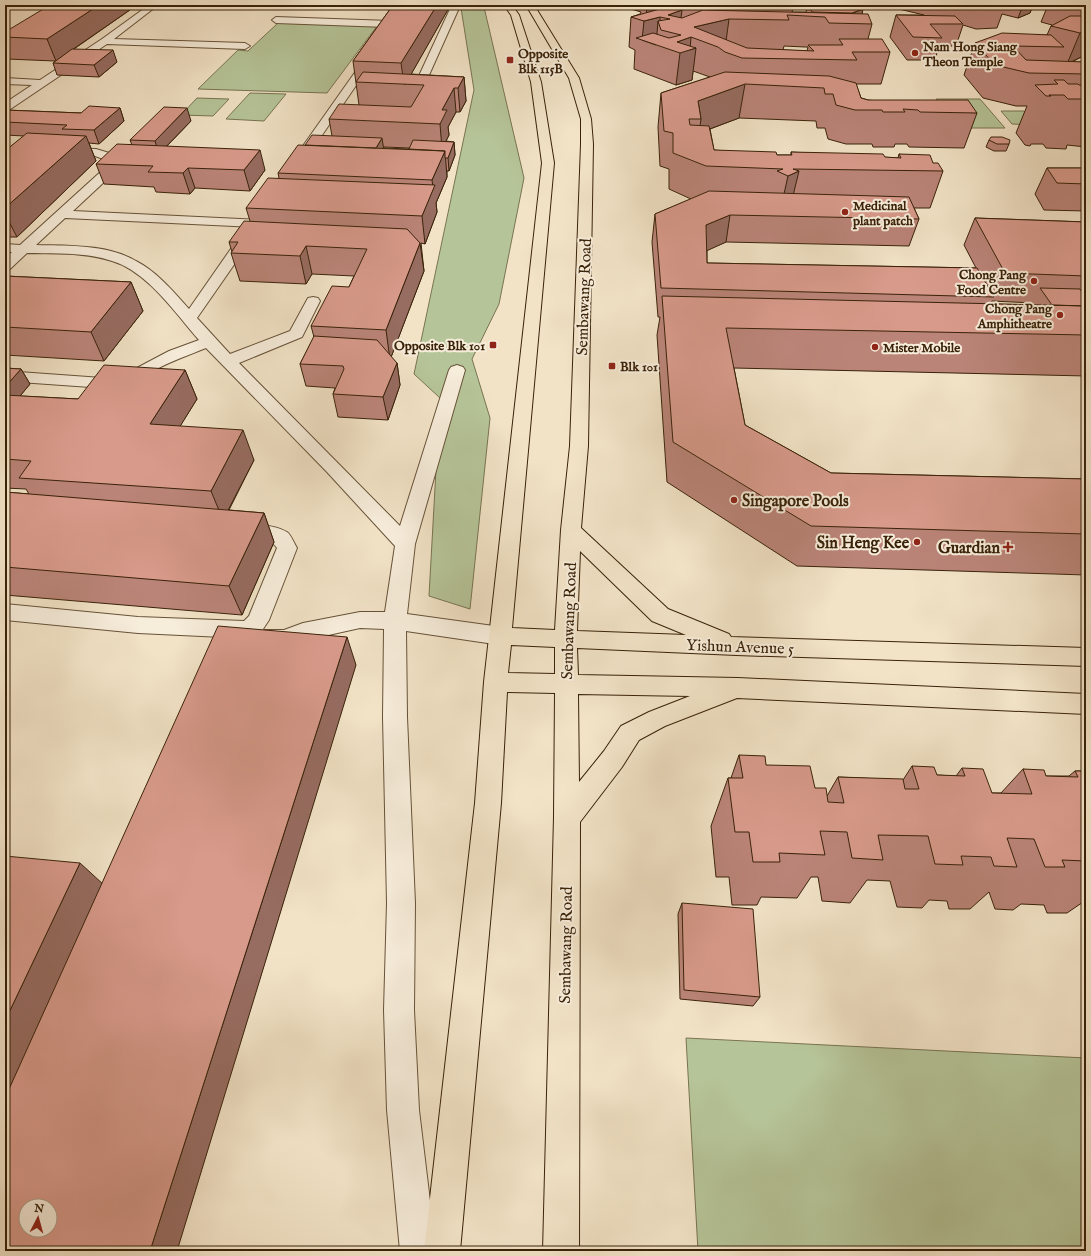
<svg xmlns="http://www.w3.org/2000/svg" width="1091" height="1256" font-family="'IM FELL English',serif">
	<style>
		.green { fill: #b6c599; stroke: #787451 }
		.lines { fill: none; stroke-linecap: round; stroke-linejoin: round }
		.minor-casing { stroke: #675238; stroke-width: 2 }
		.major-casing { stroke: #392209; stroke-width: 2 }
		.minor { fill: #f7eddb; fill-rule: evenodd }
		.major { fill: #f2e3c7; fill-rule: evenodd }
		.wall { fill: #ba8478; stroke: #392209; fill-rule: evenodd }
		.shaded-wall { fill: #976c61; stroke: #392209 }
		.building { fill: #d89a8b; stroke: #392209; fill-rule: evenodd }
		.poi-dot { fill: #8f2418; stroke: #f7eddb; stroke-width: 1.5 }
		.labels { text-anchor: middle; stroke-width: 4; stroke-linejoin: round; paint-order: stroke }
		.far-poi-label { font-size: 13px; font-weight: bold; fill: #392209; stroke: #f7eddb; text-anchor: start }
		.street-label { font-size: 16px; fill: #392209; stroke: #f7eddb }
		.poi-label { font-size: 16px; font-weight: bold; fill: #392209; stroke: #f7eddb; text-anchor: end }
	</style>
	<rect width="100%" height="100%" fill="#f2e3c7"/>
	<filter id="stains"><feTurbulence type="fractalNoise" baseFrequency=".005" numOctaves="4"/><feColorMatrix values="0 0 0 0 .2 0 0 0 0 .09 0 0 0 0 .02 0 0 0 .5 -.17"/></filter>
	<radialGradient id="worn" r=".72"><stop offset=".6" stop-color="#630" stop-opacity="0"/><stop offset="1" stop-color="#630" stop-opacity=".3"/></radialGradient>
	<path class="green" d="M484 7 524 178 499 304 472 359 490 418 470 609 429 596 440 398 414 374 474 90 461 8Z
		M278 23 377 26 327 93 198 89 238 50 248 51Z
		M250 93 286 94 264 121 226 119Z
		M197 98 229 99 213 116 181 115Z
		M936 99H980L1005 128H958Z
		M1001 111H1024L1035 125 1012 124Z
		M686 1038 1086 1058V1251H698Z"/>
	<g class="lines">
		<defs>
			<path id="minor" d="M149 5H158L114 39 245 43 250 46 245 49 107 44 9 110 5 111V103L32 85 5 84V78L40 80 102 39Z
				M403 5H411L303 163H295L293 160 387 27 276 23 272 20 276 17 391 21Z
				M446 5H456L459 8 421 93 416 96 412 95 411 93 450 9Z
				M5 147 96 149 116 155 119 167 117 170 73 211 260 220 262 223 260 226 255 227 65 218 36 245C68 246 107 244 136 261 157 272 173 291 189 309L244 230H254L256 233 197 318 230 354 290 331 308 298 313 297 318 298 320 301 302 337 239 363 400 526 449 370 451 367 457 365 463 367 465 370 415 544 407 614 501 627 509 630 512 636 509 642 501 645 406 631 407 717 415 903 414 1010 419 1110 436 1251H400L387 1110 384 1010 387 903 383 717 384 629 360 628 306 640 285 648 268 649 249 643 244 638 138 633 5 620V604L138 617 244 621 249 616 277 548C270 536 247 541 234 537L231 532 234 527C248 523 273 524 287 532 291 535 294 543 297 548L269 620 263 629 264 630H284L303 623 360 612H385L395 546 327 472 206 348C189 355 171 361 155 370 143 376 131 386 119 389L5 381V371L116 379 169 351 199 340C176 314 147 271 112 261 86 252 55 254 27 253L10 269 5 270V258L12 252H5V244L20 245 107 166 106 160 95 156 5 153Z"/>
			<path id="major" d="M504 5H512L519 15 541 82 554 163 512 628 555 630 561 530 570 446 581 144V119L569 78 526 5H534L579 78 591 119 593 144 588 446 581 528 668 609 729 634 731 637 1086 648V666L736 655 577 648 578 675 738 678 1086 694V714L737 698 665 726 639 740 622 767 580 822 579 1251H543L554 817 555 693 507 692 501 803 460 1251H424L475 803 484 682 542 163 531 82 511 15ZM580 551 652 621 686 635 577 631ZM511 645 555 647V674L508 673ZM578 694 690 696 649 712 621 726 604 751 579 782Z"/>
		</defs>
		<use href="#minor" class="minor-casing"/>
		<use href="#major" class="major-casing"/>
		<use href="#minor" class="minor"/>
		<use href="#major" class="major"/>
	</g>
	<path class="wall" d="M50 5H137L74 49 117 62 99 77 57 75 53 63 55 61 7 59 5 55V37Z
		M393 5H450V6L411 74 464 77 466 101 460 112H456L448 127 449 135 446 141 454 142 455 155 449 171H447V177L436 203 437 212 425 244 421 243 424 271 391 357 397 363 400 385 388 420 338 417 333 394 335 388 306 386 300 364 314 337 311 326 349 287 354 276 312 274 306 284 240 281 231 253 232 252 229 242 250 221 246 208 279 178 278 173 305 145 332 136 329 119 359 105 353 61ZM384 147 409 148V149L384 148Z
		M618 5H794L792 12H806L808 5H836L863 9 862 14 872 24 868 39 890 52 881 84H856L861 98 868 100 977 113 964 148 909 147 907 144H895L894 147H873L872 144H846L828 139 825 128H817L816 121 739 118 710 129 714 150 777 155H791V152L898 158 899 154 933 163 943 171 930 208H914L919 219 909 246 726 242 707 250V263L976 268 964 245 975 218 1086 222V376L734 368 745 425 831 473 1086 479V575L797 566 667 482 657 335 660 317H658L652 242 655 214 691 199 669 189V169L660 166 658 127 661 93 710 77 693 71 692 80 676 85 634 69 635 50 629 47 631 17 640 14 641 12ZM784 46 805 47H808L807 51 783 50ZM992 301 1033 303 1034 305 991 304Z
		M882 5H1033L1030 13 1018 18 1002 14 997 28 976 29 963 25 956 46H939L935 60H907L890 37 896 15H924Z
		M1048 5H1086V56H1083L1072 62H1086V147L1067 145 1066 149 1046 148 1043 144H1031L1030 146 1025 145 1016 133 1027 106H1016L983 98 964 75 975 43 1047 35 1051 26 1052 25 1041 22Z
		M120 108 124 121 99 144 89 143 96 161 17 237H5V151L24 136 5 135V110L81 113Z
		M191 121 167 146 265 170 250 191 195 188 190 194 156 192 154 187 104 184 96 164 132 145 130 140Z
		M989 140 1009 144 1006 151H994L986 147Z
		M1047 168H1086V211L1044 210 1035 194Z
		M5 276 131 282 143 311 104 361 5 355Z
		M5 368 21 369 30 384 20 396 78 399 185 370 197 399 180 426 254 460 229 510 264 513 274 542 242 615 5 595V492L29 494 26 489 5 488Z
		M739 755 766 765 815 788 827 796 838 777 903 780 912 766 937 775 956 776 962 768 992 793H1001L1023 769 1046 776H1069L1075 771H1086V900L1067 913H1047L1044 905 1021 904 1013 910 995 909 989 892 970 909H949L947 901 929 900 922 908 897 907 890 881 867 880 850 903 822 901 818 877H811L797 898 761 897 757 905H732L729 877H716L711 826 728 778H731Z
		M682 903 760 997 753 1006 680 999 678 914Z"/>
	<path class="shaded-wall" d="M99 5H137L56 61 47 39Z
		M437 5H450V6L405 85 404 84 401 63Z
		M647 5H654L653 15 646 18Z
		M1023 5H1033L1030 13 1018 18Z
		M863 9 860 21 846 16Z
		M682 10 679 34 668 15Z
		M660 17V25L658 21 656 45 642 40 644 21Z
		M729 19 725 49 694 27Z
		M1086 30V49L1083 56 1067 64 1080 33Z
		M691 37 690 50 696 48 692 80 676 85 680 53 677 42Z
		M113 50 117 62 99 77 94 65Z
		M464 77 466 101 460 112 458 88Z
		M745 84 739 118 699 133 701 119 698 101Z
		M454 88 456 112 448 127 449 135 442 149 440 124 442 110Z
		M120 108 124 121 99 144 94 130Z
		M187 108 191 121 159 154 155 141Z
		M86 136 96 161 17 237 5 214V208Z
		M382 138 384 151 374 152Z
		M454 142 455 155 449 171 448 158Z
		M260 150 265 170 250 191 244 170Z
		M445 151 447 177 436 203 437 212 425 244 422 216 433 188 432 180Z
		M188 168 195 188 190 194 183 173Z
		M799 171 790 208 780 212 788 176Z
		M730 215 726 242 702 253 706 225Z
		M420 243 424 271 390 360 386 330Z
		M306 246 312 274 306 284 300 256Z
		M131 282 143 311 104 361 91 332Z
		M397 363 400 385 388 420 383 397Z
		M21 369 30 384 5 414V387Z
		M185 370 197 399 163 454 150 424Z
		M243 430 254 460 223 520 211 491Z
		M264 513 274 542 242 615 229 586Z
		M347 637 356 665 177 1251H150Z
		M80 863 104 885 5 1106V1021Z"/>
	<path class="building" d="M50 5H99L47 39 5 37V32Z
		M393 5H437L401 63 353 61Z
		M808 5H846L863 9 852 13 812 12Z
		M667 7 682 10 668 15 682 18 703 10 868 14 872 24 829 23 825 17 787 15 789 20 729 19 694 27 747 48 814 51 808 45H843L839 39H882L890 52H852L857 60 742 58 725 52 718 47 691 37 677 42 696 48 680 53 636 38 653 33 669 38 681 35 661 30 658 21 670 19 660 17 644 21 631 17Z
		M896 15 955 16 963 24H930L942 38 913 37Z
		M1070 16H1086V30L1080 33 1051 26Z
		M1002 33 1051 35 1064 47 1013 46 1026 60 1086 62V74L1029 73 995 65 975 43Z
		M72 49 113 50 94 65 53 63Z
		M363 72 464 77 458 88H454L442 110H447L440 124 329 119 339 104 411 107 424 85 356 82Z
		M725 72 829 76 856 83 861 98 868 100H968L977 113 920 112 918 110 903 109 905 112H883L882 110H855L836 105 833 94H825L824 88 745 84 698 101 701 119H689L690 125 709 126 714 150 776 152 777 155H792L791 152 883 154 885 157 901 158 899 154 930 155 933 163H938L943 171 793 169 799 171 788 176 777 171 783 169 706 166 673 153V133L664 131 661 93Z
		M1054 80H1064L1068 84H1078L1079 85 1086 86V95H1084L1086 97V99H1068L1064 95H1049L1051 96H1046L1035 85 1058 84Z
		M89 106 120 108 94 130 62 129 67 125 5 122V110L81 113Z
		M164 107 187 108 155 141 130 140Z
		M27 133 86 136 5 208V151Z
		M312 135 382 138 376 148 305 145Z
		M991 137H1002L1010 140 1009 144H997L989 140Z
		M413 140 454 142 448 158H445V151L409 149Z
		M117 144 260 150 244 170 188 168 183 173 148 172 153 166 96 164Z
		M298 145 445 151 432 180 278 173Z
		M1047 168H1086V184L1057 183Z
		M268 178 435 185 422 216 246 208Z
		M709 191 909 197 919 219 730 215 706 225 707 263 977 268 994 297 661 288 655 214Z
		M975 218 1086 222V276L1005 273Z
		M244 221 407 229 420 243 386 330 311 326 332 286 349 287 367 249 306 246 300 256 231 253 238 242H229Z
		M5 276 131 282 91 332 5 327Z
		M1040 288 1080 289 1086 299V306L1052 305Z
		M662 296 1086 306V335L726 328 745 425 831 473 1086 479V534L811 526 673 442Z
		M314 336 377 340 397 363 383 397 333 394 344 369 343 366 300 364Z
		M104 365 185 370 150 424 243 430 211 491 19 478 31 461 5 459V395L78 399Z
		M5 368 21 369 5 387Z
		M5 492 264 513 229 586 5 567Z
		M218 626 347 637 150 1251H5V1098ZM26 1206H50V1230H26Z
		M739 755 765 756 766 765 810 766 815 788H826L828 802 844 803 838 777 903 779 905 789H919L912 766 934 767 937 775 965 776 962 768 983 769 992 793 1032 794 1023 769 1044 770 1046 776 1078 777 1075 771H1086V861L1062 860 1065 867H1045L1034 839 1007 838 1017 867 994 866 991 857 961 856 963 865 935 864 928 836 878 835 883 860 852 858 847 832 820 831 825 855 779 853 780 862H753L749 832H735L728 778H743Z
		M5 856 80 863 5 1021Z
		M682 903 753 909 760 997 684 990Z"/>
	<g class="poi-dot">
		<circle cx="915" cy="53" r="4"/>
		<rect x="506" y="56" width="8" height="8" rx="2"/>
		<circle cx="845" cy="212" r="4"/>
		<circle cx="1034" cy="281" r="4"/>
		<circle cx="1060" cy="315" r="4"/>
		<rect x="489" y="341" width="8" height="8" rx="2"/>
		<circle cx="875" cy="347" r="4"/>
		<rect x="608" y="362" width="8" height="8" rx="2"/>
		<circle cx="734" cy="500" r="4"/>
		<circle cx="917" cy="542" r="4"/>
		<path d="M1006 541h4v4h4v4h-4v4h-4v-4h-4v-4h4z"/>
	</g>
	<g class="labels">
		<g class="far-poi-label">
			<text x="923" y="51">Nam Hong Siang<tspan x="923" dy="15">Theon Temple</tspan></text>
			<text x="518" y="58">Opposite<tspan x="518" dy="15">Blk 115B</tspan></text>
			<text x="853" y="210">Medicinal<tspan x="853" dy="15">plant patch</tspan></text>
			<text x="1026" y="279" text-anchor="end">Chong Pang<tspan x="1026" dy="15">Food Centre</tspan></text>
			<text x="1052" y="313" text-anchor="end">Chong Pang<tspan x="1052" dy="15">Amphitheatre</tspan></text>
			<text x="485" y="350" text-anchor="end">Opposite Blk 101</text>
			<text x="883" y="352">Mister Mobile</text>
			<text x="620" y="371">Blk 101</text>
		</g>
		<g class="street-label">
			<text transform="translate(583 297) rotate(-88)" y="6">Sembawang Road</text>
			<text transform="translate(568 621) rotate(-88)" y="6">Sembawang Road</text>
			<text transform="translate(740 646) rotate(2)" y="6">Yishun Avenue 5</text>
			<text transform="translate(565 945) rotate(-89)" y="6">Sembawang Road</text>
		</g>
		<g class="poi-label">
			<text x="742" y="506" text-anchor="start">Singapore Pools</text>
			<text x="909" y="548">Sin Heng Kee</text>
			<text x="1000" y="553">Guardian</text>
		</g>
	</g>
	<rect width="1091" height="1256" fill="none" stroke="#f2e3c7" stroke-width="20"/>
	<rect x="6" y="6" width="1079" height="1244" fill="none" stroke="#392209" stroke-width="2"/>
	<rect x="10" y="10" width="1071" height="1236" fill="none" stroke="#392209"/>
	<g transform="translate(38 1218) rotate(6)"><circle r="19" fill="#f7eddb" stroke="#ab9c87"/>
	<path d="M0-3L7 15L0 10L-7 15Z" fill="#8f2418"/>
	<text y="-6" font-size="11" font-weight="bold" text-anchor="middle" fill="#392209">N</text>
	</g>
	<rect width="100%" height="100%" filter="url(#stains)"/>
	<rect width="100%" height="100%" fill="url(#worn)"/>
</svg>
